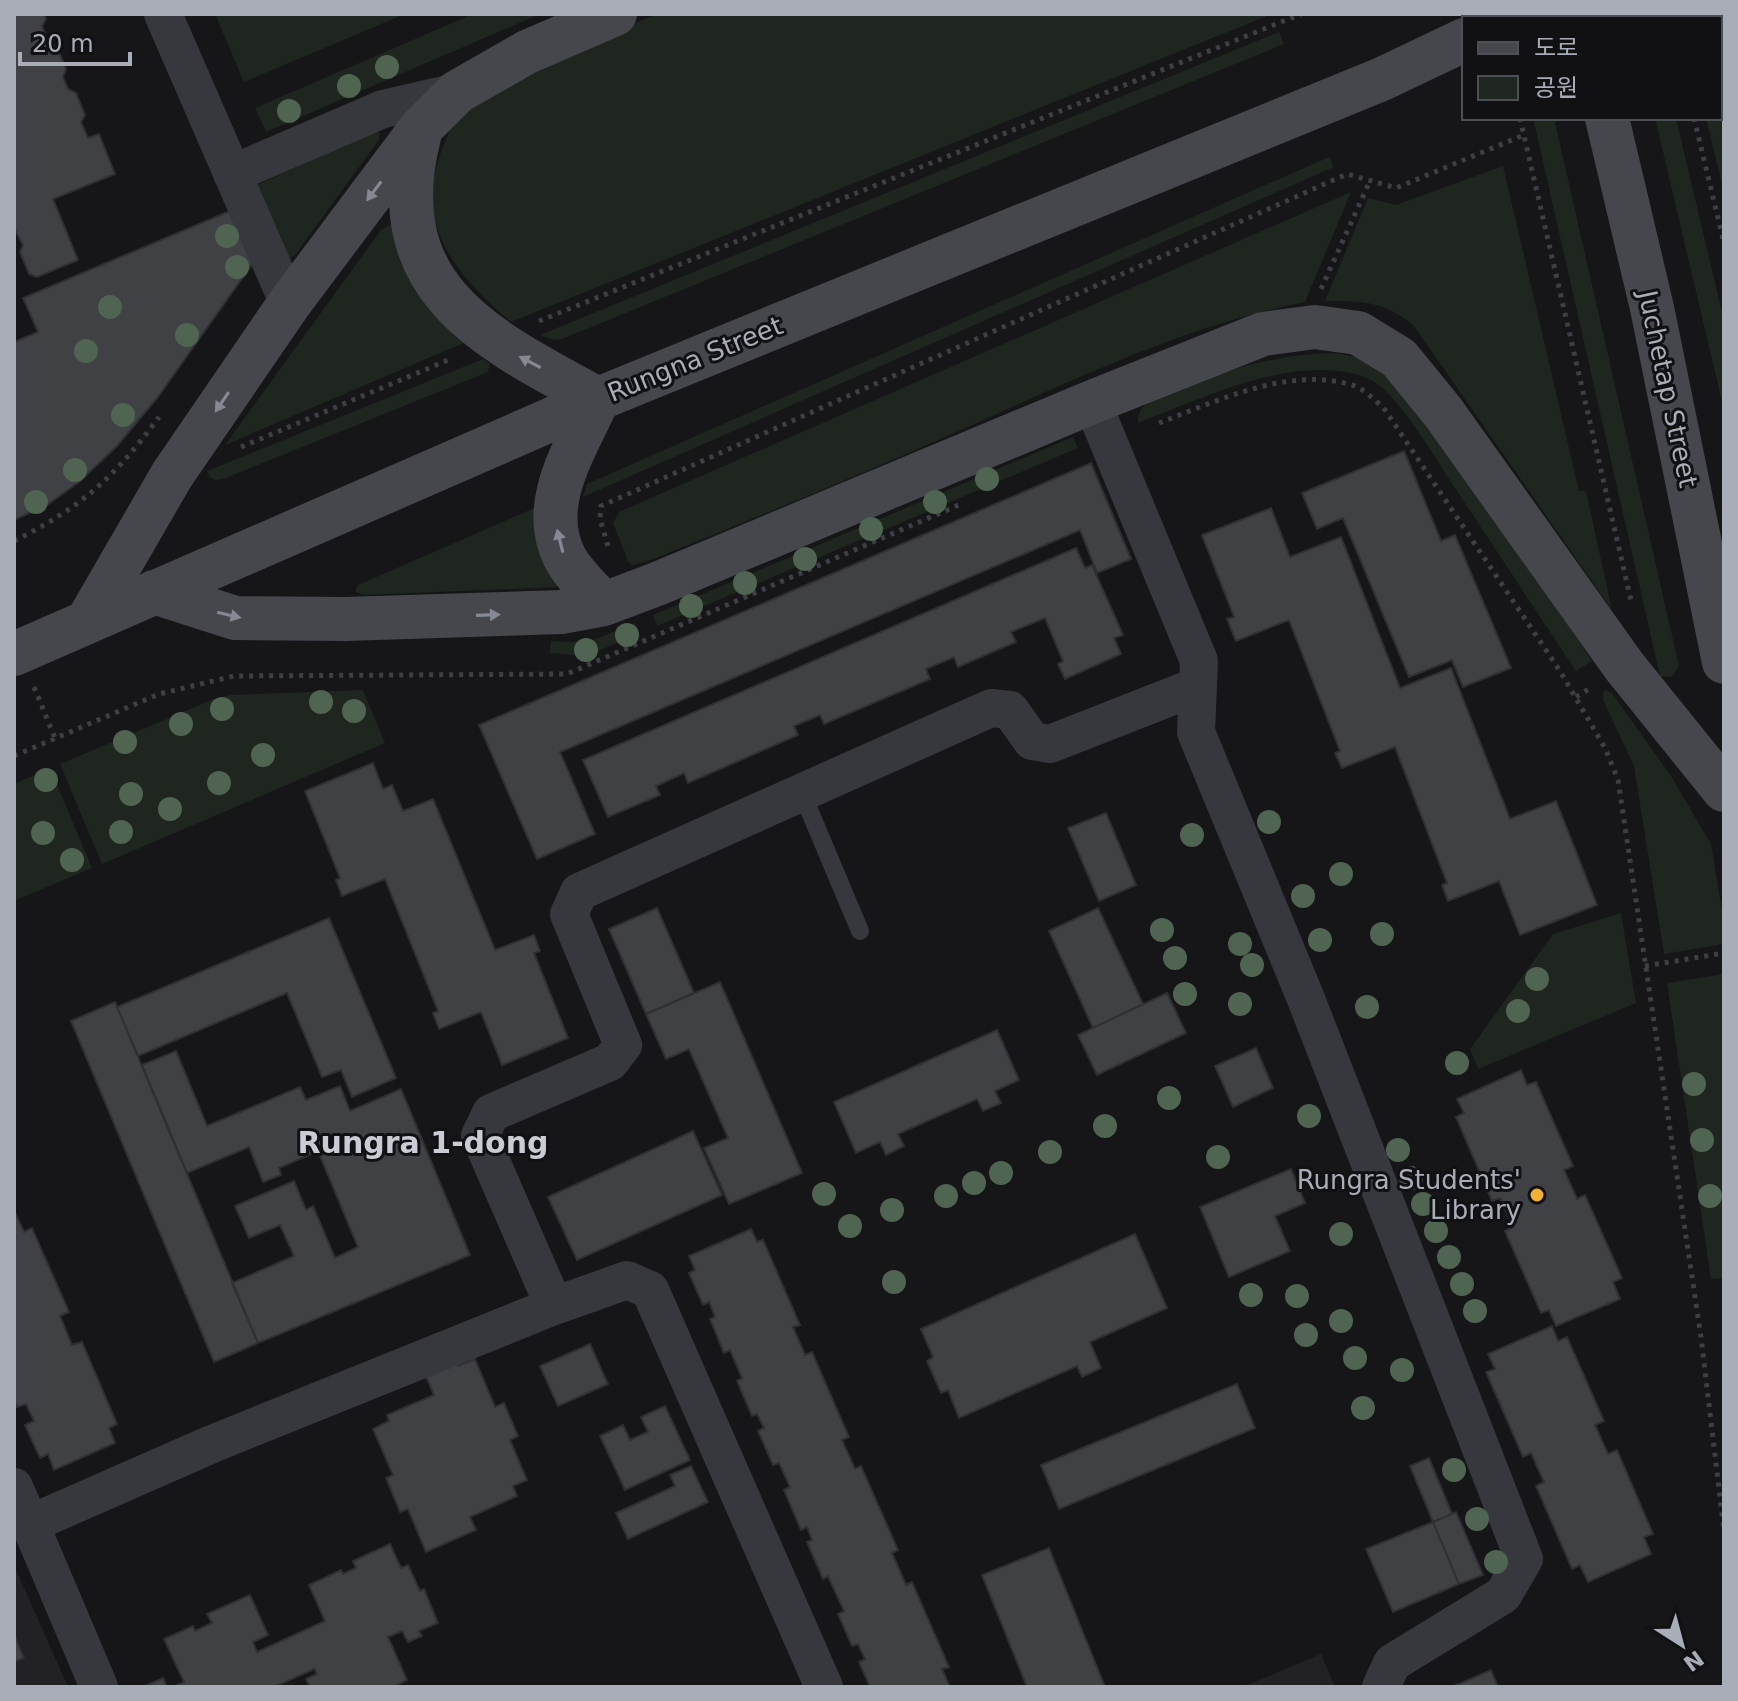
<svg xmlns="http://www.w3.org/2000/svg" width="1738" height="1701" font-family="'DejaVu Sans','Noto Sans KR',sans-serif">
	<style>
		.built { fill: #222225 }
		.green { fill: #1e261f }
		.building { fill: #404145; stroke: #303034; stroke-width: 2 }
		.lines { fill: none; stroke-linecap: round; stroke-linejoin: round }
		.path { stroke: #3d3f44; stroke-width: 5; stroke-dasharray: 4 6; stroke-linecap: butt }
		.lane { stroke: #37383d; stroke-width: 18 }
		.street { stroke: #37383d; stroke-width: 38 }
		.secondary { stroke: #45474d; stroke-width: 44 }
		.tree { fill: #506452 }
		.oneway { fill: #858993 }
		.poi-dot { fill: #f2b134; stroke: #111113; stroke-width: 3 }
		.labels { text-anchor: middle; stroke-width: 6; stroke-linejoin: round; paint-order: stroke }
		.street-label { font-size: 26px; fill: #a8adb8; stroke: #111113 }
		.poi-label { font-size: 26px; fill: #a8adb8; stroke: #111113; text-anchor: end }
		.quarter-label { font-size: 30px; font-weight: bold; fill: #c9ccd4; stroke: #111113 }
	</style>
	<rect width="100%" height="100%" fill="#161618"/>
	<path class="built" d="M14 1565 68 1687H14Z
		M1321 1654 1335 1687H1243Z"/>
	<path class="green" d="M215 14H405L244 82Z
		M473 14H540L266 132 255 108Z
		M657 14H1272L511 322C462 280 416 231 438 162 442 148 449 129 458 118 464 111 475 105 482 100 535 62 598 40 657 14Z
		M1681 14H1724V192L1706 118H1720V18H1682Z
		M1279 32 1284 44 562 339 554 340 540 335Z
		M1533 118H1554L1679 666 1672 677 1660 676Z
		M1655 118H1676L1724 321V410Z
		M376 131 380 133 379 140 295 255 287 259 257 185Z
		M1329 157 1334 167 583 497 587 484Z
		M1503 166 1579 491H1586L1612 610 1414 326C1385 301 1362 301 1325 301L1368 198 1396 205Z
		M1351 192 1305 302C1184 326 1071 381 959 431 857 476 755 518 651 560L632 565 628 561 613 523 619 512Z
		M391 224 466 342 225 445 381 230Z
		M1335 353 1362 358 1384 366 1434 423 1592 661 1576 671C1534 608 1493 545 1451 482 1433 455 1400 397 1373 381 1363 375 1349 372 1338 371 1275 363 1196 401 1138 423 1138 417 1139 411 1144 406 1150 400 1164 396 1172 393 1225 369 1277 354 1335 353Z
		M483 359 490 364 488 372 223 479 215 480 210 477 207 471Z
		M1073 437 1078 448 657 626 653 615Z
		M539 506 562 587 363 595 355 591 358 585Z
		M635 623 639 633 587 656 550 653 551 641 586 643Z
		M363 690 385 743 102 864 60 764 214 699 230 695Z
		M1606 690 1612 693 1671 776 1711 844 1724 922V944L1664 954 1634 766 1603 700V693Z
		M50 768 92 868 14 901V784Z
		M1621 913 1636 1003 1478 1069 1470 1049 1553 934Z
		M1724 974V1278L1711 1279 1667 983Z"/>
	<path class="building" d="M14 14H44L46 19 42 26 49 44 57 47 66 69 63 77 68 89 76 93 85 115 81 122 88 138 99 134 115 174 53 199 78 260 37 277 29 274 20 252 23 245 14 228Z
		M230 211 253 263 158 397 117 446 79 482 47 505 14 520V342L38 332 23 298Z
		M1404 451 1441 541 1455 535 1511 668 1463 687 1452 660 1409 677 1343 518 1317 529 1302 493Z
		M1091 463 1131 559 1097 573 1080 530 560 752 595 834 537 859 479 725Z
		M1271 508 1290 557 1341 537 1400 688 1451 668 1510 819 1556 801 1597 905 1520 935 1499 881 1448 901 1442 885 1447 883 1395 747 1342 768 1335 753 1340 751 1289 620 1236 641 1227 619 1234 617 1202 535Z
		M1076 548 1085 568 1092 565 1123 635 1114 638 1121 654 1065 679 1058 664 1063 661 1045 618 1011 632 1016 642 958 667 954 657 926 669 930 679 824 724 820 715 794 726 798 735 688 783 684 773 656 786 660 795 608 817 583 760Z
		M373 763 383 789 392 785 403 811 433 799 495 950 534 935 540 951 534 953 568 1038 502 1065 481 1012 439 1029 433 1013 438 1011 385 879 342 896 336 880 340 878 305 791Z
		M1106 813 1136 885 1099 901 1068 828Z
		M657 908 694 993 646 1014 609 929Z
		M1098 908 1143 1004 1093 1028 1049 931Z
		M329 918 396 1078 352 1097 341 1070 322 1077 287 993 138 1056 117 1007Z
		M720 982 802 1173 729 1204 704 1148 728 1138 689 1049 666 1059 646 1014Z
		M1167 993 1186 1033 1097 1075 1078 1035Z
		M115 1002 258 1343 214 1362 71 1021Z
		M997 1030 1019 1080 995 1091 1001 1103 983 1111 977 1099 898 1134 904 1146 886 1155 880 1142 856 1153 834 1102Z
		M1256 1048 1273 1088 1233 1107 1215 1066Z
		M176 1051 207 1126 300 1087 306 1100 340 1086 350 1111 401 1089 470 1255 258 1343 232 1283 294 1256 280 1225 249 1238 235 1206 294 1181 306 1210 313 1206 335 1258 358 1247 318 1151 279 1168 281 1175 263 1182 249 1147 187 1173 142 1065Z
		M1521 1070 1527 1085 1536 1082 1573 1166 1564 1170 1577 1199 1585 1195 1622 1278 1613 1282 1620 1299 1556 1326 1549 1310 1541 1313 1505 1231 1513 1227 1500 1198 1492 1201 1456 1117 1464 1113 1457 1099Z
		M693 1131 722 1195 577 1260 548 1197Z
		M1291 1169 1305 1203 1275 1216 1290 1251 1229 1277 1200 1207Z
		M14 1210 24 1232 32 1228 69 1312 60 1316 72 1345 82 1342 117 1424 109 1428 115 1443 54 1470 48 1454 40 1458 25 1425 34 1421 26 1404 17 1407 14 1400Z
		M751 1229 757 1242 763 1240 800 1325 793 1327 805 1355 812 1352 849 1437 842 1440 855 1469 861 1466 898 1550 892 1553 906 1585 912 1582 949 1667 942 1669 950 1687H870L859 1662 865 1659 858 1644 852 1646 838 1614 844 1611 828 1576 823 1579 807 1542 812 1540 807 1527 801 1530 784 1490 790 1487 779 1463 773 1465 758 1431 764 1428 757 1414 752 1416 737 1381 742 1378 730 1350 724 1353 710 1319 715 1317 709 1302 703 1305 689 1273 695 1270 689 1256Z
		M1135 1234 1167 1308 1090 1342 1101 1368 1082 1377 1077 1366 959 1418 948 1390 941 1393 927 1361 933 1357 921 1329Z
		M1552 1326 1558 1341 1567 1337 1604 1421 1595 1425 1608 1454 1617 1450 1653 1534 1644 1537 1651 1554 1588 1582 1580 1565 1572 1569 1536 1486 1544 1482 1531 1453 1523 1457 1486 1372 1495 1369 1488 1354Z
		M590 1344 608 1384 558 1406 540 1366Z
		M455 1359 458 1366 475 1359 495 1407 504 1403 518 1436 510 1440 527 1480 513 1486 517 1496 470 1517 476 1530 426 1552 408 1509 400 1512 386 1478 393 1475 373 1429 389 1421 387 1415 434 1395 424 1372Z
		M1237 1384 1255 1428 1059 1509 1041 1465Z
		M665 1406 690 1460 625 1490 600 1436 623 1425 630 1440 648 1432 641 1417Z
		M1429 1458 1452 1514 1433 1522 1410 1466Z
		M691 1466 708 1502 628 1539 616 1513 675 1486 670 1475Z
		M1456 1512 1483 1575 1459 1584 1433 1522Z
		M1433 1522 1459 1584 1393 1612 1366 1549Z
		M390 1544 401 1568 408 1565 420 1591 424 1589 438 1623 419 1631 422 1636 408 1642 402 1631 388 1637 407 1680 393 1687H310L306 1679 317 1674 314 1669 274 1687H173L184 1682 164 1639 193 1626 195 1631 212 1623 207 1614 250 1595 268 1635 253 1642 257 1652 325 1621 309 1585 341 1570 343 1574 356 1568 353 1561Z
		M1049 1548 1105 1687H1027L982 1575Z
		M14 1634 24 1658 14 1662Z
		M1491 1670 1498 1687H1452Z
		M163 1678 167 1687H143Z"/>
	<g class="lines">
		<path class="path" d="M1668 14 1669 18
			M1520 118 1632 605
			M1694 118 1724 243
			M1321 289 1370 181
			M539 321 1301 14
			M1159 423C1217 401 1289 366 1352 385 1363 388 1374 400 1383 407L1560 671 1605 748 1618 780 1701 1337 1724 1531
			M241 447 453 358
			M14 541C82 507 114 478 159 417
			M608 546 600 519 601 506 1347 174 1396 188 1524 135
			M34 687 55 738
			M1576 697 1592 687
			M14 756 159 694 234 676 567 674 961 504
			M1645 966 1724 953"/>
		<path class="lane" d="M802 793 860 931"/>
		<path class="street" d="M163 14 289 304
			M232 174 383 109 457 92
			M1092 402 1199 661 1196 732 1306 999 1524 1559 1503 1595 1392 1663 1381 1687
			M554 1306 627 1280 650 1290 824 1687
			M14 1487 30 1524
			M99 1687 30 1524 212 1444 554 1306 480 1136 491 1113 610 1062 623 1045 569 914 579 892 991 708 1010 710 1032 741 1050 744 1198 686"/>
		<path class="secondary" d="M1578 14 1579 18
			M1510 18 1518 14
			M1607 118 1652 308 1724 662
			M419 137C381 289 485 338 598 399
			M598 399C577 447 538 502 564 556 573 574 590 589 604 604
			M154 592 235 618 345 619 561 612 604 604 657 584 1092 402 1263 334 1315 327 1358 333 1399 358 1443 412 1624 666 1724 790
			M87 622 172 475 289 304 421 128 457 92 527 52 615 14
			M14 654 598 399 1382 79 1464 40"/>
	</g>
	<g class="tree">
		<circle cx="387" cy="67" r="12"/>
		<circle cx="349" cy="86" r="12"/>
		<circle cx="289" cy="111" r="12"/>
		<circle cx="227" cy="236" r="12"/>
		<circle cx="237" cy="267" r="12"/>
		<circle cx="110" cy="307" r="12"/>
		<circle cx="187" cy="335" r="12"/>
		<circle cx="86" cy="351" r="12"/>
		<circle cx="123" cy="415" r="12"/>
		<circle cx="75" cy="470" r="12"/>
		<circle cx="987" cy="479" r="12"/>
		<circle cx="36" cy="502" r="12"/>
		<circle cx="935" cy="502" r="12"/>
		<circle cx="871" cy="529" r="12"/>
		<circle cx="805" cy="559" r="12"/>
		<circle cx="745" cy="583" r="12"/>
		<circle cx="691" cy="606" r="12"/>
		<circle cx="627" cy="635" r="12"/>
		<circle cx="586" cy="650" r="12"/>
		<circle cx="321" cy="702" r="12"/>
		<circle cx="222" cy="709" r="12"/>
		<circle cx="354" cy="711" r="12"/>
		<circle cx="181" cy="724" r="12"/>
		<circle cx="125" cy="742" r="12"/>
		<circle cx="263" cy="755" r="12"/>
		<circle cx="46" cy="780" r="12"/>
		<circle cx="219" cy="783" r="12"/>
		<circle cx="131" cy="794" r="12"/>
		<circle cx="170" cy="809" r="12"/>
		<circle cx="1269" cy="822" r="12"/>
		<circle cx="121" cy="832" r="12"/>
		<circle cx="43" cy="833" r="12"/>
		<circle cx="1192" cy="835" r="12"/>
		<circle cx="72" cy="860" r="12"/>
		<circle cx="1341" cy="874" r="12"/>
		<circle cx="1303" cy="896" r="12"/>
		<circle cx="1162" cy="930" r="12"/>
		<circle cx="1382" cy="934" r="12"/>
		<circle cx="1320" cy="940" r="12"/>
		<circle cx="1240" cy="944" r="12"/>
		<circle cx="1175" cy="958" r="12"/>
		<circle cx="1252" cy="965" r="12"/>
		<circle cx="1537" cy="979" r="12"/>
		<circle cx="1185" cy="994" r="12"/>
		<circle cx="1240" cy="1004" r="12"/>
		<circle cx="1367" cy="1007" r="12"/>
		<circle cx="1518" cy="1011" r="12"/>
		<circle cx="1457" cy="1063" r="12"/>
		<circle cx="1694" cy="1084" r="12"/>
		<circle cx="1169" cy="1098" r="12"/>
		<circle cx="1309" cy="1116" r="12"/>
		<circle cx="1105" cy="1126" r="12"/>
		<circle cx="1702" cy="1140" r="12"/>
		<circle cx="1398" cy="1150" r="12"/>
		<circle cx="1050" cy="1152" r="12"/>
		<circle cx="1218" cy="1157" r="12"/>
		<circle cx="1001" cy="1173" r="12"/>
		<circle cx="1411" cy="1178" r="12"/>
		<circle cx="974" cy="1183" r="12"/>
		<circle cx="824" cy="1194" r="12"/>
		<circle cx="946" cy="1196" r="12"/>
		<circle cx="1710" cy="1196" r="12"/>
		<circle cx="1423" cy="1204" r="12"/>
		<circle cx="892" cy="1210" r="12"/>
		<circle cx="850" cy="1226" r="12"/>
		<circle cx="1436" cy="1231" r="12"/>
		<circle cx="1341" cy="1234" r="12"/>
		<circle cx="1449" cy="1257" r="12"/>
		<circle cx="894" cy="1282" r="12"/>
		<circle cx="1462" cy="1284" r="12"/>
		<circle cx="1251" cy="1295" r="12"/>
		<circle cx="1297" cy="1296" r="12"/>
		<circle cx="1475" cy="1311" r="12"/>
		<circle cx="1341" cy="1321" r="12"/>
		<circle cx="1306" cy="1335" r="12"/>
		<circle cx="1355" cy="1358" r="12"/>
		<circle cx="1402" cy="1370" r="12"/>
		<circle cx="1363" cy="1408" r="12"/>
		<circle cx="1454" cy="1470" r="12"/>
		<circle cx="1477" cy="1519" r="12"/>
		<circle cx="1496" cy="1562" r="12"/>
	</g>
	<defs><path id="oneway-solid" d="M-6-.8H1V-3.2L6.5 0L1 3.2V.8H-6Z" transform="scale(2)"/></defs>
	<g class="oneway">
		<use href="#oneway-solid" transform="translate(374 191) rotate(127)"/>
		<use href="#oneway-solid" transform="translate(530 362) rotate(-152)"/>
		<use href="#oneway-solid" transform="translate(222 402) rotate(124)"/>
		<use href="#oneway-solid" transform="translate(560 541) rotate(-104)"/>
		<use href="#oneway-solid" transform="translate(229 615) rotate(13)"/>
		<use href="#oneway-solid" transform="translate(488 615) rotate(-2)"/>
	</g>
	<circle class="poi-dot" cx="1537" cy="1195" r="8"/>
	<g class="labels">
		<g class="street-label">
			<text transform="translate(695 359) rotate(-22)" y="9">Rungna Street</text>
			<text transform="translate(1668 389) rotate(78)" y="9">Juchetap Street</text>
		</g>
		<g class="poi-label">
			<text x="1521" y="1189">Rungra Students'<tspan x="1521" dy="30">Library</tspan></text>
		</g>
		<g class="quarter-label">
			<text x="423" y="1153">Rungra 1-dong</text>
		</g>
	</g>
	<rect width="1738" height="1701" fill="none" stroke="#a8adb8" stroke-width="32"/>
	<rect x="1462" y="16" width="260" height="104" fill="#111113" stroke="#4d4f55" stroke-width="2"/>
	<rect x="1478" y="42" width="40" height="12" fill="#45474d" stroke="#4d4f55" stroke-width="2"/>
	<text x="1534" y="56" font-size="24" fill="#a8adb8">도로</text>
	<rect x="1478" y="76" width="40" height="24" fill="#1e261f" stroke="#4d4f55" stroke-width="2"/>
	<text x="1534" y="96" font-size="24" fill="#a8adb8">공원</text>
	<g transform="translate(1682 1645) rotate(144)" stroke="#111113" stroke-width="6" paint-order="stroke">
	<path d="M0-6L14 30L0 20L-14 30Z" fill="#a8adb8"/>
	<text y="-12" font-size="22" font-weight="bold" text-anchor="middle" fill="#a8adb8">N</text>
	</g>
	<path d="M20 52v12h110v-12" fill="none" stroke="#a8adb8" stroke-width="4"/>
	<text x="32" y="52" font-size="24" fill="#a8adb8" stroke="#111113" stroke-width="6" paint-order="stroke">20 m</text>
</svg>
